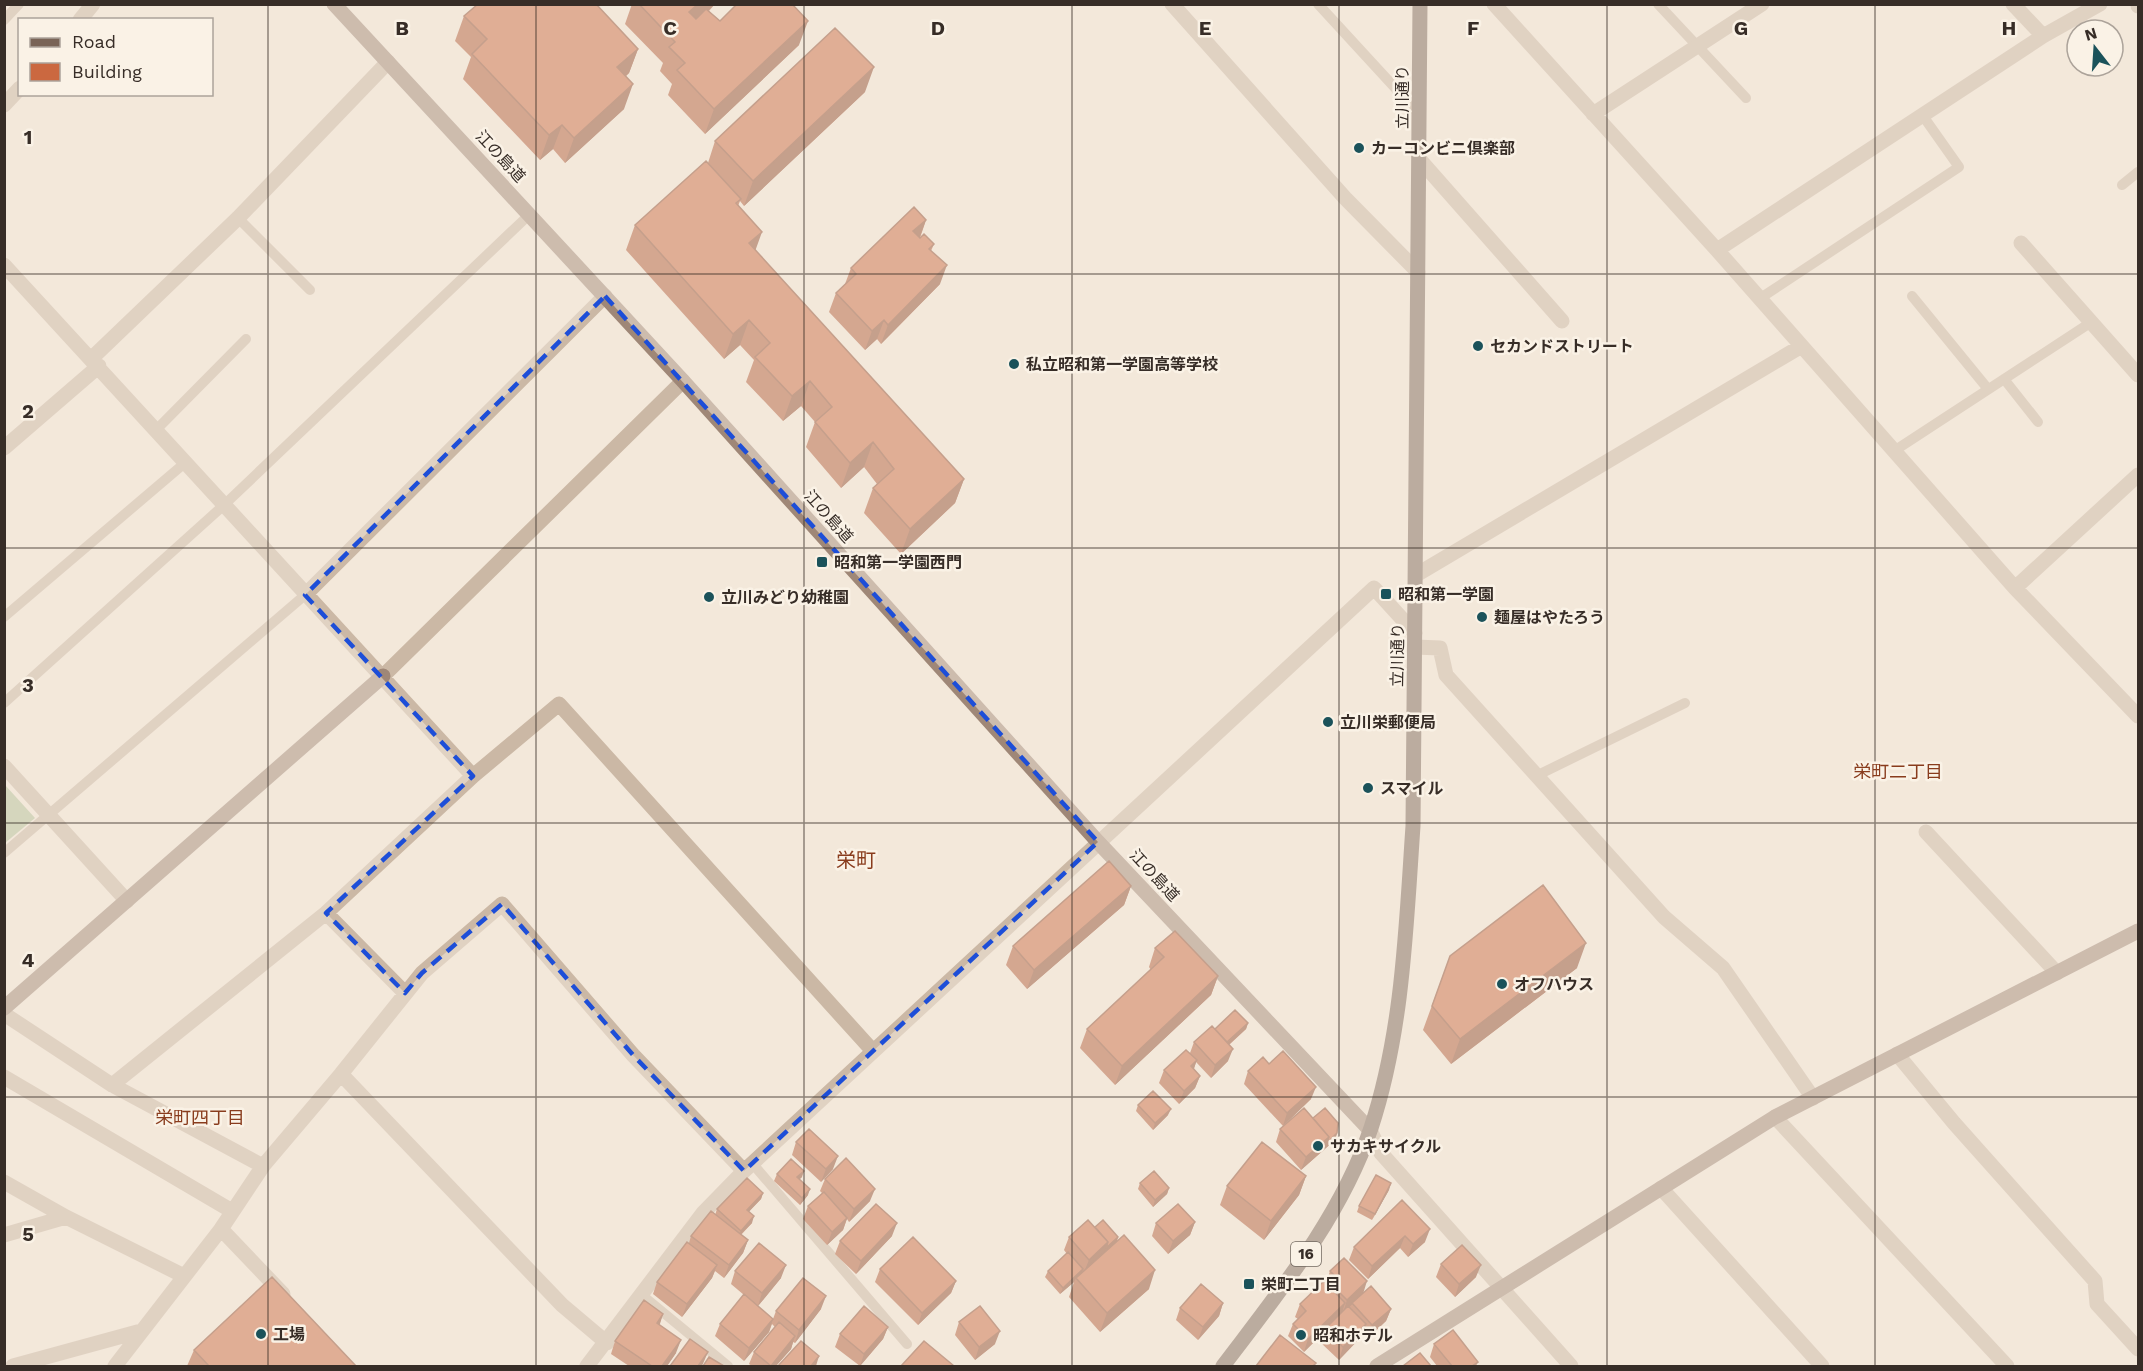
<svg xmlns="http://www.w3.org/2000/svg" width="2143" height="1371" font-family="'Work Sans','Noto Sans JP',sans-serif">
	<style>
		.green { fill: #b2c299 }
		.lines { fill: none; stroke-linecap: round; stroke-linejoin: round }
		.lane { stroke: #cbb8a5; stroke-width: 10 }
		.street { stroke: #cbb8a5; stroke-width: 15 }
		.secondary { stroke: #9f8777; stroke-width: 15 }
		.primary { stroke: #796457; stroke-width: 15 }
		.wall { fill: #af5937 }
		.shaded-wall { fill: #8e492d }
		.building { fill: #cb6840; stroke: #8e492d; stroke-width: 1.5 }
		.marked { fill: none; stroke: #1d4ed8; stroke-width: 4.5; stroke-dasharray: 12 8; stroke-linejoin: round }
		.grid { fill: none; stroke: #372d27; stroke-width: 1.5; stroke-opacity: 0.55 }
		.poi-dot { fill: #1b525a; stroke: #faf2e6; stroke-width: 2 }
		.labels { text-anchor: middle; stroke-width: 5; stroke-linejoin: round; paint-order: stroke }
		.shield { fill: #faf2e6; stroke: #726860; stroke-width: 1.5 }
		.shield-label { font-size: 15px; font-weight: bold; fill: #372d27 }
		.street-label { font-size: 16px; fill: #372d27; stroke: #faf2e6 }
		.poi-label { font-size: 16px; font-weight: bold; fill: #372d27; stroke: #faf2e6; text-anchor: start }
		.neighbourhood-label { font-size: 18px; fill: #893c1d; stroke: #faf2e6 }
		.quarter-label { font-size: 20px; fill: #893c1d; stroke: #faf2e6 }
		.grid-label { font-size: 20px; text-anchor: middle; font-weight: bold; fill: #372d27; stroke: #faf2e6; stroke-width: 5; stroke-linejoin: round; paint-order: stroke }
	</style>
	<rect width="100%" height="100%" fill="#f3e8da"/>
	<path class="green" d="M5 785 35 818 5 843Z"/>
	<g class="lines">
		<path class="lane" d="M1318 4 1420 115
			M1658 4 1746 98
			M4 20 19 4
			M2122 185 2138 172
			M238 218 310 290
			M1912 296 1988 389
			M1759 299 1959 167 1923 116
			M2004 379 2038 422
			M157 429 246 339
			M1894 451 2090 323
			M4 617 186 462
			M4 703 224 505 530 214
			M1538 775 1685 703
			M4 853 305 595
			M752 1163 907 1344
			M642 1295 728 1366"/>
		<path class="street" d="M1172 4 1345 198 1418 272
			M1494 4 1717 250 2015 588 2138 716
			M2013 4 2043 36
			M2138 4V6
			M80 20 93 4
			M4 105 20 88
			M1593 114 1762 4
			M1420 160 1562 321
			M2021 243 2138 375
			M1717 250 2043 36 2100 4
			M4 265 473 776 326 913 112 1085
			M92 358 238 218 388 62
			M4 448 99 366
			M1416 575 1800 347
			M2015 588 2138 475
			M305 595 605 296
			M1415 647 1440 648 1446 675 1664 917 1723 968 1813 1098
			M383 676 683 381
			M4 766 127 901
			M473 776 559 704 872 1050
			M1926 832 2057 973
			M326 913 405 993
			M4 1014 112 1085 263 1166
			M1897 1054 1954 1123 2095 1281 2097 1304 2138 1349
			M341 1074 562 1305 607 1343
			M4 1077 232 1211
			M1775 1117 2007 1366
			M1370 1130 1381 1153 1571 1366
			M4 1182 66 1217 184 1276
			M1661 1188 1822 1366
			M221 1229 283 1294
			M4 1235 66 1217
			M13 1366 141 1331
			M115 1366 221 1229 263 1166 341 1074 422 973 502 904 633 1055 744 1171
			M587 1366 703 1213 744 1171 1374 588 1415 633"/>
		<path class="secondary" d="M334 4 683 381 1098 842 1370 1130
			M4 1008 383 676
			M1377 1366 1775 1117 2138 931"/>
		<path class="primary" d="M1223 1366C1279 1292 1341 1217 1371 1128 1403 1031 1406 927 1413 826L1420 4"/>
	</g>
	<path class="wall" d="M632 4H715L709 11 720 21 799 45 705 134 668 95 672 84 660 71 663 63 625 24Z
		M464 16 638 49 629 73 626 76 624 109 565 163 553 149 540 160 463 79 471 57 455 41Z
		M865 92 744 206 740 201 738 206 755 250 964 479 955 503 901 554 864 513 873 488 877 484 864 467 841 488 806 447 815 422 801 406 783 421 746 382 754 360 740 345 724 359 626 250 635 225 708 163 715 141Z
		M926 220 920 238 934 244 931 251 940 284 881 344 877 339 865 350 829 312 836 293 845 284 851 268Z
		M1131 886 1124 905 1027 989 1006 965 1013 946Z
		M1155 948 1218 976 1211 995 1115 1085 1080 1048 1087 1029 1151 970 1149 967Z
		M1450 956 1577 968 1451 1064 1423 1030Z
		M1248 1023 1246 1029 1229 1045 1228 1061 1211 1078 1196 1062 1194 1069 1200 1076 1195 1088 1179 1104 1159 1083 1164 1070 1190 1053 1194 1042 1215 1029Z
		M1269 1064 1311 1099 1283 1126 1244 1084 1248 1071Z
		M1138 1105 1168 1115 1153 1130 1136 1111Z
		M1313 1118 1337 1133 1335 1140 1301 1170 1276 1142 1280 1129Z
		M796 1142 833 1169 821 1182 792 1155Z
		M777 1174 802 1177 799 1179 808 1195 800 1205 774 1181Z
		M1306 1176 1299 1195 1264 1240 1220 1205 1227 1186Z
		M825 1179 870 1201 849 1222 847 1219 843 1230 827 1245 803 1219 808 1206 822 1193 820 1191Z
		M1140 1183 1169 1188 1167 1194 1153 1207 1138 1189Z
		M1389 1190 1372 1220 1357 1212 1359 1206Z
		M763 1193 761 1199 749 1211 752 1223 741 1235 748 1240 743 1253 724 1278 715 1271 712 1278 682 1317 653 1294 657 1282 689 1243 691 1236 715 1215 717 1209Z
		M1402 1200 1425 1242 1408 1257 1400 1248 1368 1279 1349 1260 1354 1247Z
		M1195 1222 1190 1235 1168 1254 1152 1236 1156 1223Z
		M1095 1227 1118 1237 1117 1241 1149 1289 1100 1332 1069 1297 1074 1282 1060 1294 1045 1277 1048 1271 1067 1254 1064 1250 1069 1237Z
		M892 1236 856 1274 835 1254 840 1241Z
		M1441 1264 1476 1277 1455 1297 1436 1277Z
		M880 1269 956 1281 951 1293 918 1325 875 1282Z
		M735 1271 781 1278 758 1306 773 1319 776 1311 821 1309 795 1343 793 1342 791 1349 776 1366H752L749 1364 754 1352 775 1327 772 1324 769 1332 744 1361 715 1336 720 1324 744 1295 731 1284Z
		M1330 1271 1363 1293 1391 1309 1386 1321 1368 1338 1363 1333 1361 1337 1339 1360 1320 1342 1324 1332 1304 1352 1288 1336 1293 1324 1298 1319 1295 1317 1300 1304 1326 1283Z
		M1223 1303 1219 1316 1198 1340 1176 1320 1180 1308Z
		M663 1314 659 1325 676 1353 667 1366H629L611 1354 615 1341Z
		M959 1322 995 1344 975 1360 955 1335Z
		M888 1327 883 1339 860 1366 835 1347 840 1334Z
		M1434 1344 1478 1362 1476 1366H1437L1430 1357Z
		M194 1350 356 1366H187Z"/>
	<path class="shaded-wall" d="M698 4H715L680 37 689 12Z
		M808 21 799 45 705 134 714 109Z
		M638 49 629 73 608 92 617 67Z
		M874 67 865 92 744 206 753 181Z
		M633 84 624 109 565 163 574 138Z
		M562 125 553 149 540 160 549 135Z
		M926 220 919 239 913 231Z
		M762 232 753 257 749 243Z
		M947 265 940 284 881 344 888 325Z
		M749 320 740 345 724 359 733 334Z
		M884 320 877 339 865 350 872 331Z
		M810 381 801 406 783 421 792 396Z
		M873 442 864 467 841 488 850 463Z
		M964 479 955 503 901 554 910 529Z
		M1131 886 1124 905 1027 989 1034 970Z
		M1586 943 1577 968 1451 1064 1460 1039Z
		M1218 976 1211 995 1115 1085 1122 1066Z
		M1248 1023 1246 1029 1224 1049 1227 1043Z
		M1233 1049 1228 1061 1211 1078 1215 1065Z
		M1197 1060 1192 1073 1191 1066Z
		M1200 1076 1195 1088 1179 1104 1184 1091Z
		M1316 1087 1311 1099 1283 1126 1287 1113Z
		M1171 1109 1168 1115 1153 1130 1155 1123Z
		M1337 1133 1335 1140 1301 1170 1306 1157 1329 1137Z
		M838 1156 833 1169 821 1182 826 1169Z
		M804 1171 802 1177 795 1184 797 1177Z
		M1306 1176 1299 1195 1264 1240 1271 1221Z
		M1391 1183 1389 1190 1372 1220 1375 1214Z
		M1169 1188 1167 1194 1153 1207 1155 1200Z
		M810 1189 808 1195 800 1205 802 1198Z
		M875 1189 870 1201 849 1222 854 1209Z
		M763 1193 761 1199 745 1216 747 1210Z
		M754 1216 752 1223 738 1237 741 1231Z
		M847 1218 843 1230 827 1245 832 1232Z
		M1195 1222 1190 1235 1168 1254 1173 1241Z
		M897 1223 892 1236 856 1274 861 1261Z
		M1430 1229 1425 1242 1408 1257 1413 1244Z
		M1405 1236 1400 1248 1368 1279 1372 1266Z
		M1118 1237 1116 1244 1084 1272 1089 1260 1108 1242Z
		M748 1240 743 1253 724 1278 729 1265Z
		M717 1265 712 1278 682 1317 687 1304Z
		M786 1265 781 1278 758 1306 762 1293Z
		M1481 1265 1476 1277 1455 1297 1459 1284Z
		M1083 1269 1081 1275 1076 1278 1074 1282 1060 1294 1063 1288Z
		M1155 1270 1149 1289 1100 1332 1107 1313Z
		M956 1281 951 1293 918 1325 922 1313Z
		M1367 1281 1363 1294 1343 1313 1347 1300Z
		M826 1296 821 1309 795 1343 799 1330Z
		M1223 1303 1219 1316 1198 1340 1203 1327Z
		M1345 1303 1341 1316 1325 1329 1324 1332 1304 1352 1308 1339Z
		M1391 1309 1386 1321 1368 1338 1372 1325Z
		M663 1314 659 1327 657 1323Z
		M773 1319 769 1332 744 1361 749 1348Z
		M1366 1324 1361 1337 1339 1360 1343 1347Z
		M888 1327 883 1339 860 1366 864 1354Z
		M1000 1331 995 1344 975 1360 979 1347Z
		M795 1336 791 1349 776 1366H770Z
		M681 1340 676 1353 667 1366H662Z
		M708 1352 702 1366H698Z
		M819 1356 816 1366H811Z"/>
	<path class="building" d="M478 4H596L638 49 617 67 633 84 574 138 562 125 549 135 472 54 487 39 464 16Z
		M639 4H698L689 12 696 19 706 9 720 21 737 4H792L808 21 714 109 677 70 685 63 669 47 675 42Z
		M835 28 874 67 753 181 715 141Z
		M706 161 741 199 736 203 762 232 749 243 964 479 910 529 873 488 894 469 873 442 850 463 815 422 832 407 810 381 792 396 755 357 770 343 749 320 733 334 635 225Z
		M914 207 926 220 913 231 920 238 924 234 934 244 929 249 947 265 888 325 884 320 872 331 836 293 856 274 851 268Z
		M1109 861 1131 886 1034 970 1013 946Z
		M1543 885 1586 943 1460 1039 1432 1006 1450 956Z
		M1175 931 1218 976 1122 1066 1087 1029 1164 957 1155 948Z
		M1235 1010 1248 1023 1227 1042 1215 1029Z
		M1212 1026 1233 1049 1215 1065 1194 1042Z
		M1186 1050 1197 1060 1191 1066 1200 1076 1184 1091 1164 1070Z
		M1283 1051 1316 1087 1287 1113 1248 1071 1263 1057 1269 1064Z
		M1153 1091 1171 1109 1155 1123 1138 1105Z
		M1304 1108 1329 1137 1306 1157 1280 1129Z
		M1325 1108 1338 1123 1337 1133 1327 1143 1329 1137 1313 1118Z
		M809 1129 838 1156 826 1169 796 1142Z
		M1262 1142 1306 1176 1271 1221 1227 1186Z
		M846 1158 875 1189 854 1209 825 1179Z
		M791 1159 804 1171 797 1177 810 1189 802 1198 777 1174Z
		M1154 1171 1169 1188 1155 1200 1140 1183Z
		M1376 1175 1391 1183 1375 1214 1359 1206Z
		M747 1178 763 1193 747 1210 754 1216 741 1231 717 1209Z
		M824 1192 847 1218 832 1232 808 1206Z
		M1402 1200 1430 1229 1413 1244 1405 1236 1372 1266 1354 1247Z
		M876 1204 897 1223 861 1261 840 1241Z
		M1178 1204 1195 1222 1173 1241 1156 1223Z
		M711 1211 748 1240 729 1265 691 1236Z
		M1088 1220 1108 1242 1089 1260 1069 1237Z
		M1103 1220 1118 1237 1106 1248 1108 1242 1095 1227Z
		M1124 1235 1155 1270 1107 1313 1076 1278Z
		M913 1237 956 1281 922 1313 880 1269Z
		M687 1242 717 1265 687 1304 657 1282Z
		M759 1243 786 1265 762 1293 735 1271Z
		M1462 1245 1481 1265 1459 1284 1441 1264Z
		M1068 1252 1083 1269 1063 1288 1048 1271Z
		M1344 1258 1367 1281 1347 1300 1333 1286 1339 1280 1330 1271Z
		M272 1277 356 1366H209L194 1350Z
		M803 1278 826 1296 799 1330 776 1311Z
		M1324 1281 1345 1303 1308 1339 1293 1324 1306 1311 1300 1304Z
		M1201 1284 1223 1303 1203 1327 1180 1308Z
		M1371 1286 1391 1309 1372 1325 1352 1303Z
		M744 1294 773 1319 749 1348 720 1324Z
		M644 1300 663 1314 657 1323 681 1340 662 1366H652L615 1341Z
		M864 1306 888 1327 864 1354 840 1334Z
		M980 1306 1000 1331 979 1347 959 1322Z
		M1348 1306 1366 1324 1343 1347 1325 1329Z
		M779 1322 795 1336 771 1366 754 1352Z
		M1453 1330 1478 1362 1472 1366H1452L1434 1344Z
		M1280 1335 1316 1363 1313 1366H1256Z
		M690 1339 708 1352 698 1366H670Z
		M801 1341 819 1356 811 1366H778Z
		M924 1341 954 1366H901Z
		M1420 1353 1431 1366H1403Z
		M709 1357 724 1366H703Z"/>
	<path d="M0 0H2143V1371H0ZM605 296 1098 842 744 1171 633 1055 502 904 422 973 405 993 326 913 473 776 305 595Z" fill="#f3e8da" fill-opacity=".55" fill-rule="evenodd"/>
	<path class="marked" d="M605 296 1098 842 744 1171 633 1055 502 904 422 973 405 993 326 913 473 776 305 595Z"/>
	<path class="grid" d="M268 4V1366M536 4V1366M804 4V1366M1072 4V1366M1339 4V1366M1607 4V1366M1875 4V1366M4 274H2138M4 548H2138M4 823H2138M4 1097H2138"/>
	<g class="poi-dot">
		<circle cx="1359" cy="148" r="6"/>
		<circle cx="1478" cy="346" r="6"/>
		<circle cx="1014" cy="364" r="6"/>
		<rect x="816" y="556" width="12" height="12" rx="3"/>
		<rect x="1380" y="588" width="12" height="12" rx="3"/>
		<circle cx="709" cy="597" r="6"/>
		<circle cx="1482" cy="617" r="6"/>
		<circle cx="1328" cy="722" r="6"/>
		<circle cx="1368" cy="788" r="6"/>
		<circle cx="1502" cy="984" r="6"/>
		<circle cx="1318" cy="1146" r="6"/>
		<rect x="1243" y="1278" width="12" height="12" rx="3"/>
		<circle cx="261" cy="1334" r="6"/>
		<circle cx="1301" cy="1335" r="6"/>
	</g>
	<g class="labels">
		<rect class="shield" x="1291" y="1242" width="30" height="24" rx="4.5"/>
		<g class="shield-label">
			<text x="1306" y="1259">16</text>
		</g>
		<g class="street-label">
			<text transform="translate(1402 97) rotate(-90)" y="6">立川通り</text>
			<text transform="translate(501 156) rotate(47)" y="6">江の島道</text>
			<text transform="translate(829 516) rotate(48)" y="6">江の島道</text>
			<text transform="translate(1397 655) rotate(-89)" y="6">立川通り</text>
			<text transform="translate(1155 875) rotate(47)" y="6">江の島道</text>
		</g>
		<g class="poi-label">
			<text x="1371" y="154">カーコンビニ倶楽部</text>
			<text x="1490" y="352">セカンドストリート</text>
			<text x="1026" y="370">私立昭和第一学園高等学校</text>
			<text x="834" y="568">昭和第一学園西門</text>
			<text x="1398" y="600">昭和第一学園</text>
			<text x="721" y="603">立川みどり幼稚園</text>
			<text x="1494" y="623">麺屋はやたろう</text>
			<text x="1340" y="728">立川栄郵便局</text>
			<text x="1380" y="794">スマイル</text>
			<text x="1514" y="990">オフハウス</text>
			<text x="1330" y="1152">サカキサイクル</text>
			<text x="1261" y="1290">栄町二丁目</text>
			<text x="273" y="1340">工場</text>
			<text x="1313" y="1341">昭和ホテル</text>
		</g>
		<g class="neighbourhood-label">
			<text x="1898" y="778">栄町二丁目</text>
			<text x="200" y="1124">栄町四丁目</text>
		</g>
		<g class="quarter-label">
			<text x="856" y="867">栄町</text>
		</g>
	</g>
	<g class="grid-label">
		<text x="402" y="35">B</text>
		<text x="670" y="35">C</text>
		<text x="938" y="35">D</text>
		<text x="1205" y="35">E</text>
		<text x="1473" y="35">F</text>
		<text x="1741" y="35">G</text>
		<text x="2009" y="35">H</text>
		<text x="28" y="144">1</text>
		<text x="28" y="418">2</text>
		<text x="28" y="692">3</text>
		<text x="28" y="967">4</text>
		<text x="28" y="1241">5</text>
	</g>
	<rect width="2143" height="1371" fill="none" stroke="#372d27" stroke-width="12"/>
	<rect x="18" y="18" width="195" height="78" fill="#faf2e6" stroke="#aca39a" stroke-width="1.5"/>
	<rect x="30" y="38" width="30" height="9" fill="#796457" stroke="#aca39a" stroke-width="1.5"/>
	<text x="72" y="48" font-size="18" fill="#372d27">Road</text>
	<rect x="30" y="63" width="30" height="18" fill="#cb6840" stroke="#aca39a" stroke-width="1.5"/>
	<text x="72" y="78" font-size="18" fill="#372d27">Building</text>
	<g transform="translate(2095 48) rotate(343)"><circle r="28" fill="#faf2e6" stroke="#aca39a" stroke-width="1.5"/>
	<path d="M0-4.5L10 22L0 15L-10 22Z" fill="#1b525a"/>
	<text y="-9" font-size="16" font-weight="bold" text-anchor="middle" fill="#372d27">N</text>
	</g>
</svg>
